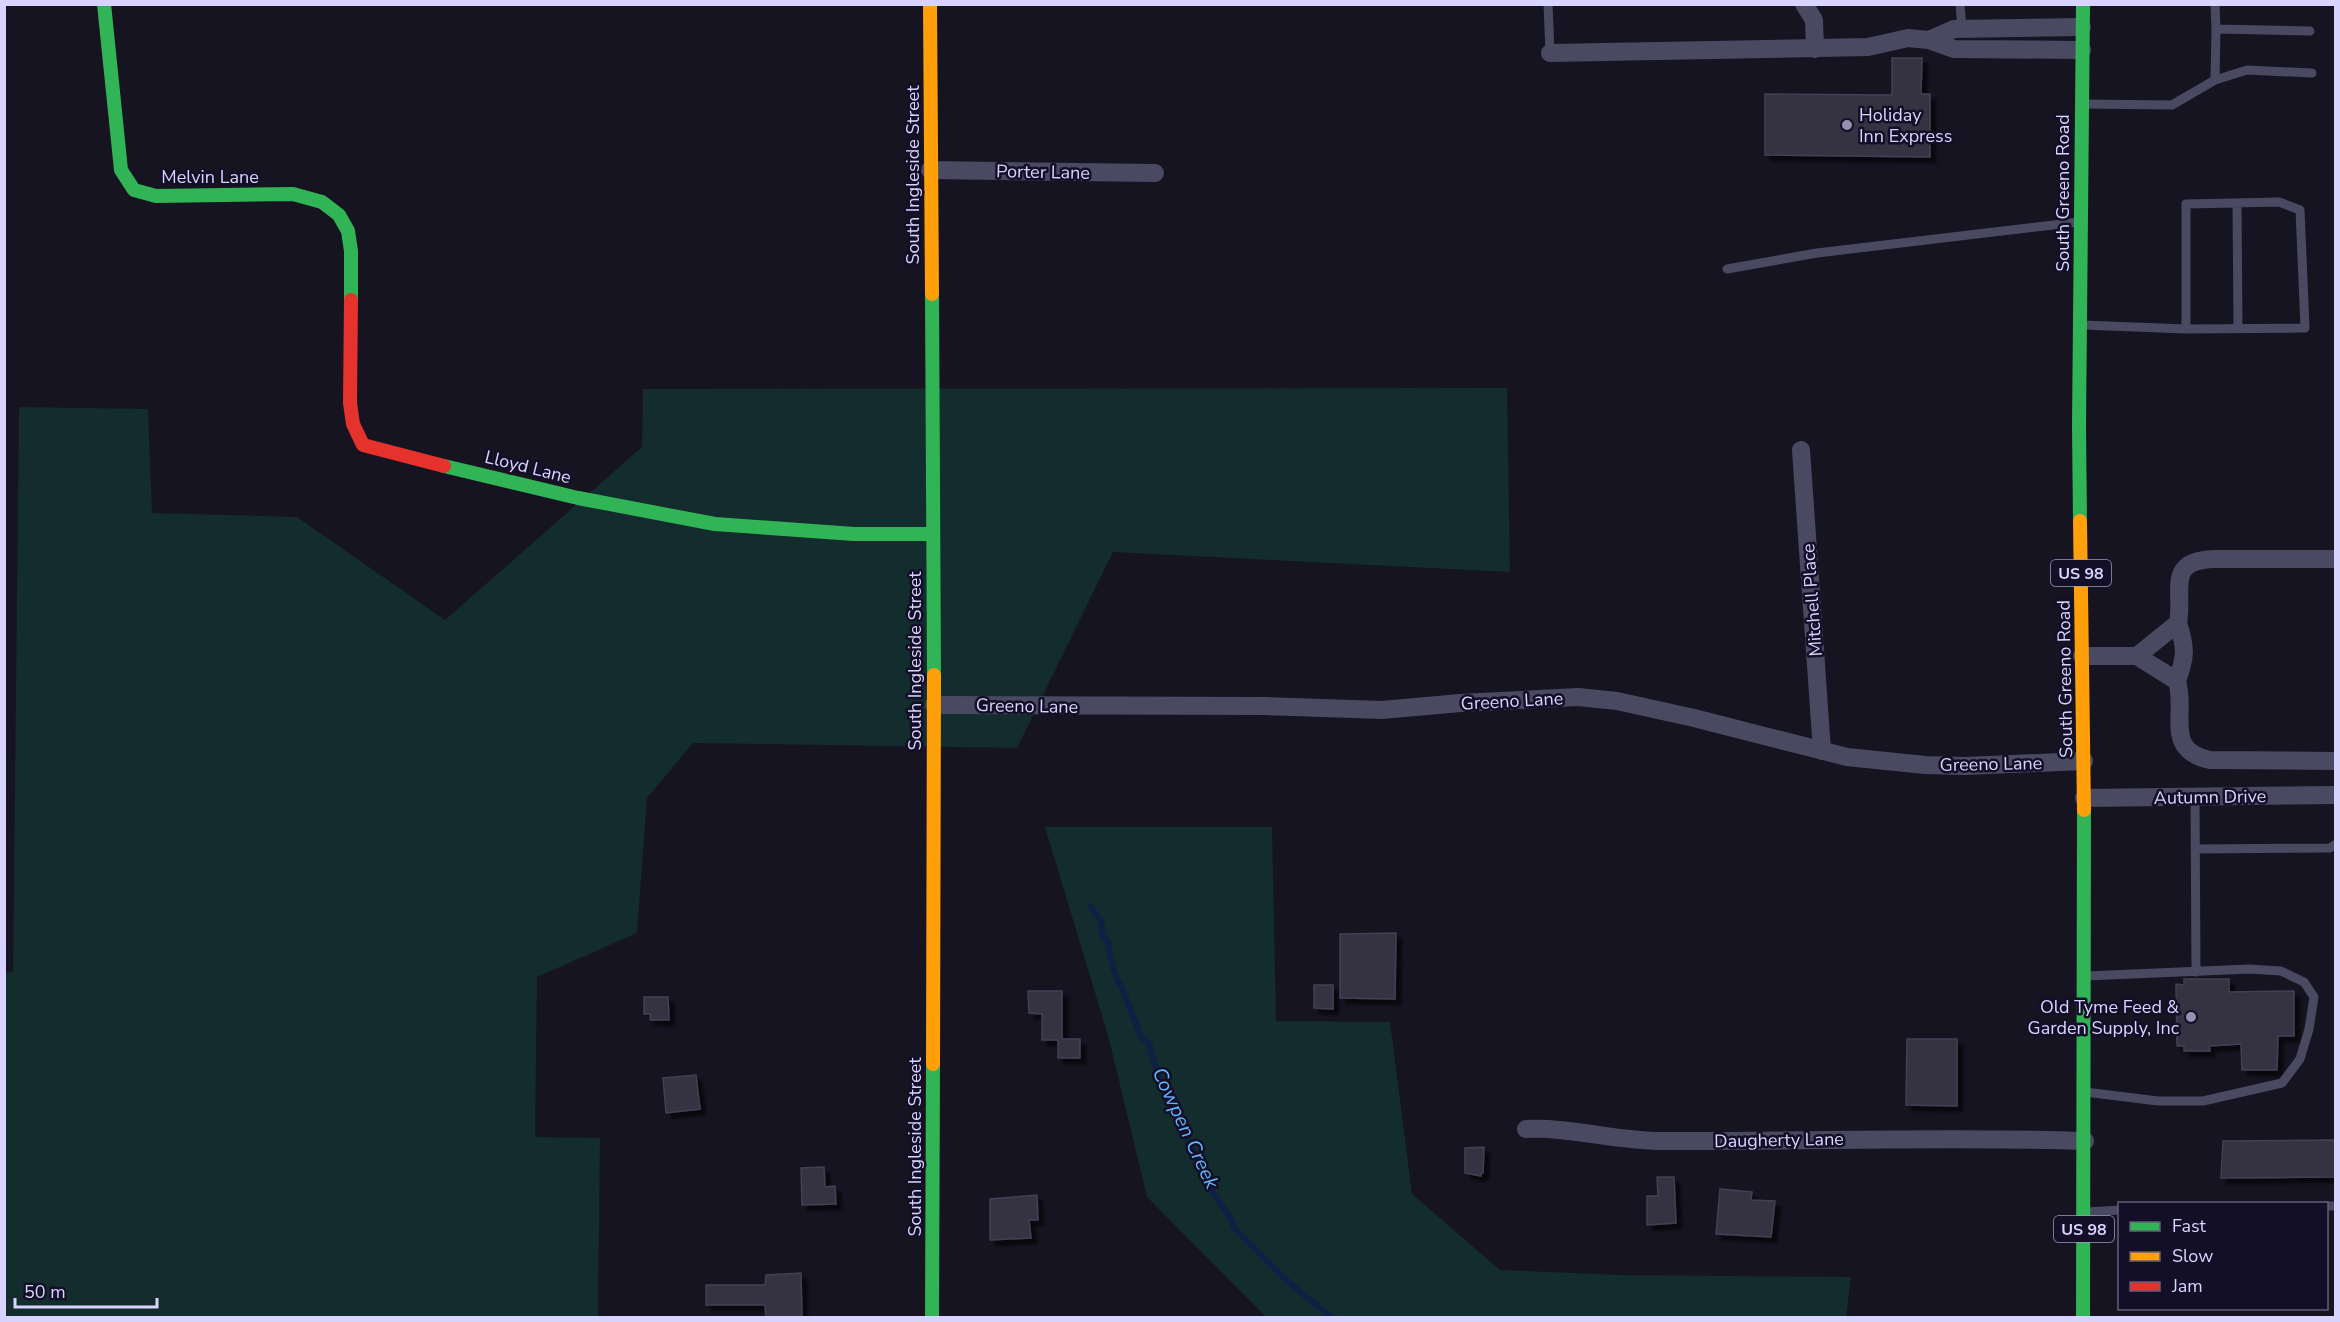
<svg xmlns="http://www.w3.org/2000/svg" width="2340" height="1322" font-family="'Nunito Sans',sans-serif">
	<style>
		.green { fill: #132c2d }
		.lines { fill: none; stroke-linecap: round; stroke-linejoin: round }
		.stream { stroke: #0d2144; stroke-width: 6 }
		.building { fill: #343243; stroke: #433f54; stroke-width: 1.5; filter: url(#shadow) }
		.lane { stroke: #4a4962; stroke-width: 9 }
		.street { stroke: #4a4962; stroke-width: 18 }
		.fast { stroke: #30b455; stroke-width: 14 }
		.slow { stroke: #ff9f0a; stroke-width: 14 }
		.jam { stroke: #e5322d; stroke-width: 14 }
		.poi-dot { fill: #9591b1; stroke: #130f26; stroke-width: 2 }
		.labels { text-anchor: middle; stroke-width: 5; stroke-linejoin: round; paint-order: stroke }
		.shield { fill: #130f26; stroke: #9e99be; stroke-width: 1.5 }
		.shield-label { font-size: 16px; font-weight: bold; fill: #d9d4ff }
		.poi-label { font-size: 18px; fill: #d9d4ff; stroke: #130f26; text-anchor: start }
		.street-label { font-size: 18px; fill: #d9d4ff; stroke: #130f26 }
		.water-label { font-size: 20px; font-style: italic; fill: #62b6ff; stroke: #130f26 }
	</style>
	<defs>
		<filter id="shadow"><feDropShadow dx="5.5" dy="5.5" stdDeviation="1.5" flood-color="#0009"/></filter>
	</defs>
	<rect width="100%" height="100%" fill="#161421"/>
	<path class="green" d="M1507 388 1510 572 1113 552 1017 748 693 743 647 798 637 933 537 977 535 1137 600 1138 598 1317H5L4 973 13 972 19 407 148 409 152 513 297 517 445 620 642 447 643 389Z
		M1045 827H1272L1276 1021 1390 1022 1412 1194 1500 1270 1620 1275 1851 1277 1846 1317H1266L1147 1197 1109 1039Z"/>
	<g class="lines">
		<path class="stream" d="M1090 906 1101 921 1103 937 1108 942C1108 952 1116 981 1122 988 1125 998 1139 1028 1139 1034L1150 1045C1150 1059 1163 1080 1167 1097L1215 1196 1233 1222V1227L1285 1279 1332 1318"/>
	</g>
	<path class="building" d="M1892 58H1922L1921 94H1930V157L1765 155V94L1892 95Z
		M1396 933 1395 999 1340 998V934Z
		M2184 979H2229V992L2294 991V1036H2278L2277 1070H2242L2241 1044 2209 1046 2210 1051H2184V1046H2177L2176 984 2184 985Z
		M1314 985H1333V1009L1314 1008Z
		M1028 991H1062V1039H1080V1058H1058V1040H1042V1014L1029 1013Z
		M644 997H668L669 1020H650V1014H644Z
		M1907 1039H1957V1106L1906 1105Z
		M696 1075 700 1109 666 1113 663 1078Z
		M2336 1140V1177L2221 1178 2223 1141Z
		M1484 1147 1483 1173H1481V1176L1465 1173V1148Z
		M824 1167 825 1187 835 1186 836 1204 802 1205 801 1168Z
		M1657 1177H1674L1676 1223 1647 1225V1196H1658Z
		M1720 1189 1752 1192 1751 1200 1775 1201 1771 1237 1716 1234Z
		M1037 1195 1038 1220H1029L1031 1238 990 1240V1199Z
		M801 1273 802 1317H766L765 1305H706V1285H765L766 1275Z"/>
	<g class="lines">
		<path class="lane" d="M1548 4 1550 53
			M1960 4 1962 29
			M2215 4 2216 29
			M2215 80 2247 70 2312 73
			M2084 104 2172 105 2215 80 2216 29 2310 31
			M2237 203 2238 328
			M1727 269 1817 253 2079 222
			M2083 325 2186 329 2305 328 2300 210 2279 202 2186 204V329
			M2195 797 2196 972
			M2196 849 2330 848 2336 844
			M2085 1092 2158 1101H2203L2282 1083 2300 1059 2309 1029 2314 997 2304 982 2281 971 2249 969 2086 976
			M2326 1206H2336
			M2087 1212 2120 1210"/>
		<path class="street" d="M1804 4 1814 20 1815 49
			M1929 40 1954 29 2082 27
			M1550 53 1868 47 1908 38 1929 40 1954 49 2082 50
			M930 170 1155 173
			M1801 450 1822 751
			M2082 656H2137L2178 623C2184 589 2165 561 2214 559H2336
			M2137 656 2177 681C2187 714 2163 750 2210 760L2336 761
			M2177 681C2186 656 2186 648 2178 623
			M934 705 1265 706 1382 710 1460 703 1578 697 1617 701 1694 718 1847 757 1925 765 1965 766 2084 761
			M2084 798 2336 795
			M1526 1129C1571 1127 1616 1141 1662 1141 1803 1142 1944 1136 2085 1141"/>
		<path class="fast" d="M104 4 121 170 134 190 156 196 293 194 322 202 339 215 348 231 351 251V300
			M932 294 934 675
			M444 466 578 498 715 524 854 534H933
			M2080 521 2079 426 2083 4
			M932 1318 933 1064
			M2083 1318 2084 810"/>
		<path class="slow" d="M930 4 932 294
			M2080 521 2084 810
			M933 1064 934 675"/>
		<path class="jam" d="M351 300 350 403 353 424 363 445 444 466"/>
	</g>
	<g class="poi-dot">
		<circle cx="1847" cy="125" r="6"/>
		<circle cx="2191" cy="1017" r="6"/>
	</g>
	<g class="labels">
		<g class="shield">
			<rect x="2051" y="560" width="60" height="26" rx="4.5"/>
			<rect x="2054" y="1216" width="60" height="26" rx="4.5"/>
		</g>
		<g class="shield-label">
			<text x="2081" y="579">US 98</text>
			<text x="2084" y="1235">US 98</text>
		</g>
		<g class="poi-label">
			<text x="1859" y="121">Holiday<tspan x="1859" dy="21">Inn Express</tspan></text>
			<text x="2179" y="1013" text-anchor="end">Old Tyme Feed &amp;<tspan x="2179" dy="21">Garden Supply, Inc</tspan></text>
		</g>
		<g class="street-label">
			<text transform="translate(1043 172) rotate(1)" y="6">Porter Lane</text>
			<text transform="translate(913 175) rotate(-90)" y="6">South Ingleside Street</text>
			<text x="210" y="183">Melvin Lane</text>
			<text transform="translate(2063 193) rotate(-90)" y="6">South Greeno Road</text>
			<text transform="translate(528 467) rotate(14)" y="6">Lloyd Lane</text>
			<text transform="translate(1812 600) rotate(-94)" y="6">Mitchell Place</text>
			<text transform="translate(915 661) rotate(-90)" y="6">South Ingleside Street</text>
			<text transform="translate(2065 679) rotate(-91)" y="6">South Greeno Road</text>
			<text transform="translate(1512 701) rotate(-3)" y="6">Greeno Lane</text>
			<text transform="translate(1027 706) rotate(1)" y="6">Greeno Lane</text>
			<text transform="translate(1991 764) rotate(-1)" y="6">Greeno Lane</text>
			<text transform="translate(2210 797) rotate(-1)" y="6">Autumn Drive</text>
			<text transform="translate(1779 1140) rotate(-1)" y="6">Daugherty Lane</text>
			<text transform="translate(915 1147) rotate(-90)" y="6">South Ingleside Street</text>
		</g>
		<g class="water-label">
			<text transform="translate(1186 1128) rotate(65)" y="7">Cowpen Creek</text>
		</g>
	</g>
	<rect width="2340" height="1322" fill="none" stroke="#d9d4ff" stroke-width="12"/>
	<rect x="2118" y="1202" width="210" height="108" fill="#130f26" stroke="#625e7d" stroke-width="1.5"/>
	<rect x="2130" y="1222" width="30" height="9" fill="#30b455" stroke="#625e7d" stroke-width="1.5"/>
	<text x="2172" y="1232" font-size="18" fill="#d9d4ff">Fast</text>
	<rect x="2130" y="1252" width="30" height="9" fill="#ff9f0a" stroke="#625e7d" stroke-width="1.5"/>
	<text x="2172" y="1262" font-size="18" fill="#d9d4ff">Slow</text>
	<rect x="2130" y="1282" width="30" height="9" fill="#e5322d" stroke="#625e7d" stroke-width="1.5"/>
	<text x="2172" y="1292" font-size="18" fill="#d9d4ff">Jam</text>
	<path d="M15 1298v9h142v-9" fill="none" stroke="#d9d4ff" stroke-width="3"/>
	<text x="24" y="1298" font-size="18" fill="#d9d4ff" stroke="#130f26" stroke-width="4.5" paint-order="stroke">50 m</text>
</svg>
